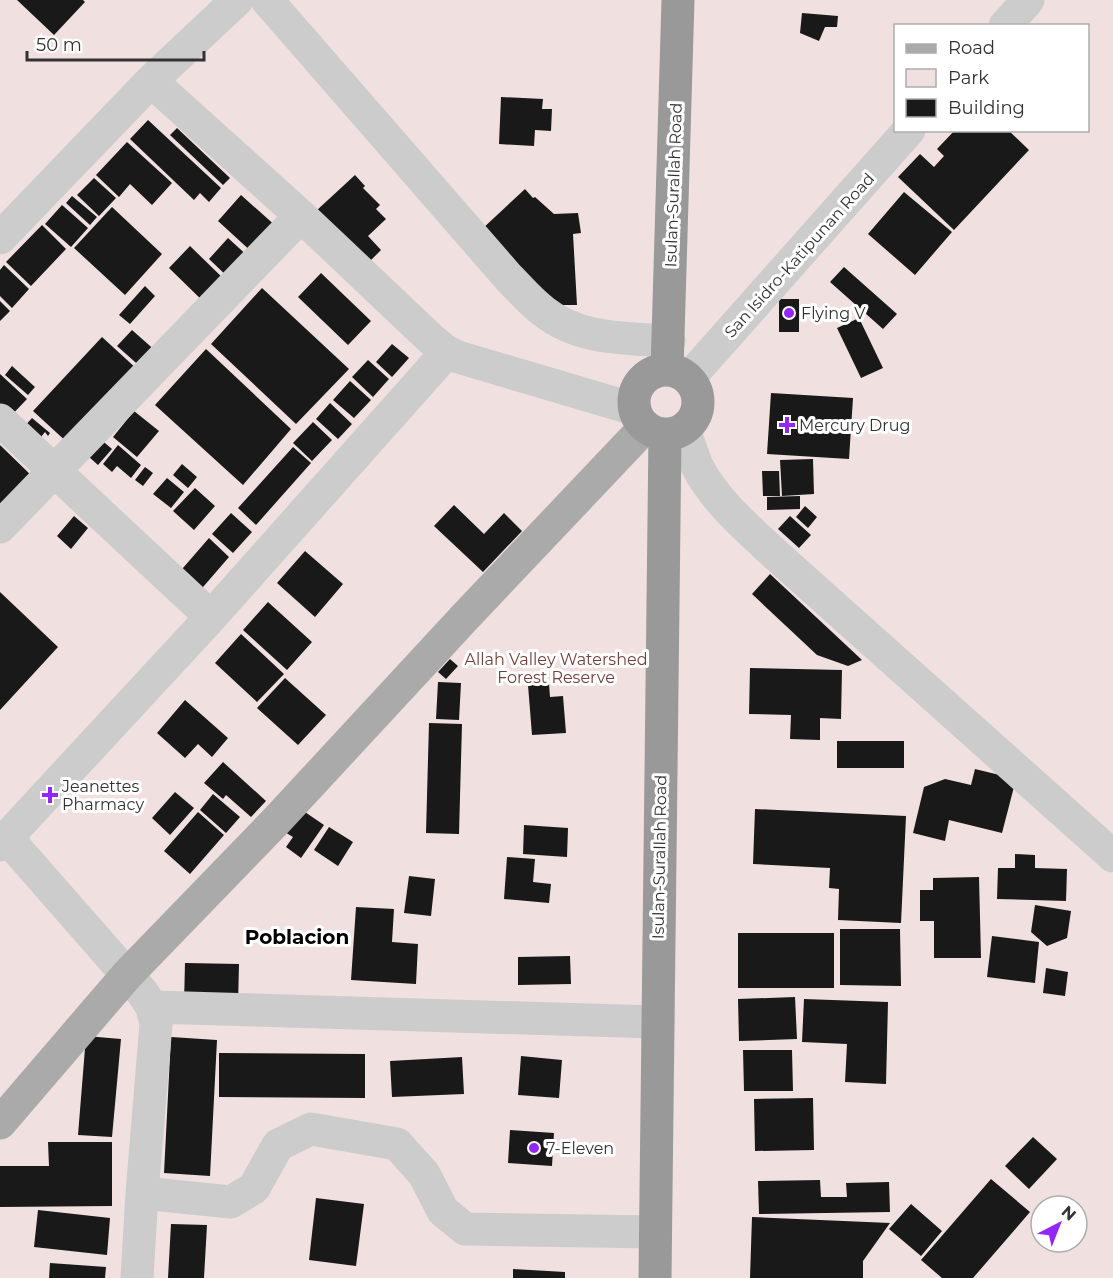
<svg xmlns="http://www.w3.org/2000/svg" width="1113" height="1278" font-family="Montserrat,sans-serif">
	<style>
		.green { fill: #f0e1e0; fill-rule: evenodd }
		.building { fill: #191919 }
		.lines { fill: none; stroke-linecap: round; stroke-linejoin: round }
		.minor { stroke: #ccc; stroke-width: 33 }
		.major { stroke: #aaa; stroke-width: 33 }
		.highway { stroke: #999; stroke-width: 33 }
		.poi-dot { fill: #9427f7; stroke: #fff; stroke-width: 2 }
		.labels { text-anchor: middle; stroke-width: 6; stroke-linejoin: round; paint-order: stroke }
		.street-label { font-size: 16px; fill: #323232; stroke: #fff }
		.poi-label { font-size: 16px; fill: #323232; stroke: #fff; text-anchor: start }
		.park-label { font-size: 16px; fill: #74413a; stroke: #fff }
		.quarter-label { font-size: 20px; font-weight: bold; fill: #000; stroke: #fff }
	</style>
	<rect width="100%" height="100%" fill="#fff"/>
	<path class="green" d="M0 0H1113V1278H0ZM896 26H1088V130H896ZM1041 1206H1077V1242H1041Z"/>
	<path class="building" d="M17 0H83L85 2 54 35Z
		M802 13 838 16 837 27H825L819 41 800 33Z
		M501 97 543 99 542 109H552L551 131 535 130 534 146 499 144Z
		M148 120 221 188 209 202 200 193 194 200 130 139Z
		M177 128 230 178 223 185 170 135Z
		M955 130H1008L1029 150 954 230 898 177 920 154 934 167 944 156 937 149Z
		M127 142 172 183 152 205 130 184 119 197 96 175Z
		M355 175 365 186 363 188 380 205 376 209 386 219 368 236 381 250 367 264 316 211Z
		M94 178 116 198 99 216 77 195Z
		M525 189 533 198 535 197 554 214 578 213 581 233 573 234 577 305H555L481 230Z
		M904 192 952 232 915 275 868 234Z
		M241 195 278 228 254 254 218 221Z
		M72 196 97 217 90 225 66 203Z
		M62 205 88 228 71 247 45 224Z
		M112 207 162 254 125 295 74 248Z
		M42 225 66 249 31 286 6 262Z
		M228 238 250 258 230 279 209 259Z
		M190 246 230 285 209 307 169 268Z
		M4 265 29 289 12 308 0 296V270Z
		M844 267 897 314 883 329 830 282Z
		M321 273 371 321 348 345 298 297Z
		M145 286 155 296 130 324 119 315Z
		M262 288 349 369 296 424 211 344Z
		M779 299H799V332H779Z
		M0 301 10 311 0 321Z
		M859 318 883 368 861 378 837 328Z
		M132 330 158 353 143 369 117 346Z
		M102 337 138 370 69 444 33 411Z
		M392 344 409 358 392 377 376 362Z
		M206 349 291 429 243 485 155 405Z
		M368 360 389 379 373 397 352 377Z
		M12 366 35 387 28 395 5 375Z
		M0 374 27 399 7 420 0 414Z
		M350 381 371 400 354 418 333 400Z
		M771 393 853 398 849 459 767 454Z
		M330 403 352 424 338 439 316 419Z
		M134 411 159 431 137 457 113 437Z
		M32 418 50 433 48 436 45 432 36 443 21 430Z
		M313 422 332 440 312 461 293 443Z
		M92 432 112 449 98 465 78 447Z
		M0 445 36 480 0 516Z
		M118 445 141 465 131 478 117 466 112 472 103 464Z
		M293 447 311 463 256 525 238 508Z
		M813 459 814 494 782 496 780 460Z
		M182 464 197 477 188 488 173 475Z
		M145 467 153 473 143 486 135 480Z
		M762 471H779L780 496H763Z
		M167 478 184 492 171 508 153 494Z
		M195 488 215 506 194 530 173 511Z
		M800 496V509L767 510V497Z
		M454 505 484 534 504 513 522 531 483 572 434 526Z
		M805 506 817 517 808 528 796 517Z
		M231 513 252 532 233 553 212 534Z
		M74 516 88 528 71 549 57 536Z
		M790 516 811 535 799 548 778 529Z
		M209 538 229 557 197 594 176 576Z
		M305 551 343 584 315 617 277 583Z
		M770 574 862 660 848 666 817 655 752 594Z
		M0 592 58 647 0 710Z
		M268 602 312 642 287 670 243 630Z
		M241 634 284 674 257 702 215 663Z
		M450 659 458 666 446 679 438 672Z
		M750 668 842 670 841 719 820 718V740L790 739 791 715 749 714Z
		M285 678 326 715 298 745 257 708Z
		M438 682 461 683 459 720 436 719Z
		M549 684 550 697 563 696 566 733 532 735 528 685Z
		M185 700 228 738 212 757 198 744 185 758 157 733Z
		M429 723 462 724 459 834 426 833Z
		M837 741H904V768H837Z
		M223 762 266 801 251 817 226 795 223 799 204 783Z
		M975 769 1016 779 1002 833 949 820 945 841 913 833 924 787 945 779 971 785Z
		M175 792 194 808 170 835 152 818Z
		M213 794 240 817 226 833 200 810Z
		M299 808 324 825 301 858 286 847 293 837 283 831Z
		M755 809 906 816 901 923 838 920 839 889 829 888 830 868 753 864Z
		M198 812 224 835 190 874 164 851Z
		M524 825 568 828 567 857 523 854Z
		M329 827 353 842 338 866 314 850Z
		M1015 854 1035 855V868L1067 869 1066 901 997 899 998 868H1015Z
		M507 857 535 859 533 882 551 884 549 903 504 899Z
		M409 876 435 879 431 916 404 913Z
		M979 877 981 958H934V921H920V890H933V878Z
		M1035 905 1071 911 1067 938 1047 946 1031 932Z
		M356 907 394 909 392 942 418 944 416 984 351 980Z
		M840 929H900L901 986 840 985Z
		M738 933H834V988H738Z
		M992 936 1039 942 1035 983 987 977Z
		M570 956 571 984 518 985V957Z
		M185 963 239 964 238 1005 184 1004Z
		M1046 968 1068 972 1065 996 1043 993Z
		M795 997 797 1039 739 1041 738 999Z
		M804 999 888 1002 886 1084 845 1082 847 1044 802 1042Z
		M86 1036 121 1039 112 1137 78 1135Z
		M171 1037 217 1040 210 1176 164 1173Z
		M743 1050H792L793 1091H744Z
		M219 1053 365 1054V1098L219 1097Z
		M521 1056 562 1060 559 1098 518 1095Z
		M462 1057 464 1094 392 1097 390 1061Z
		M813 1098 814 1150 755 1151 754 1099Z
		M510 1130 554 1133 552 1166 508 1163Z
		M1033 1137 1057 1159 1029 1189 1005 1166Z
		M48 1142H112V1206L0 1207V1166H49Z
		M991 1179 1030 1212 973 1278H942L921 1260Z
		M820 1180 821 1197H847L846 1183 889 1182 890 1212 759 1214 758 1181Z
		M316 1198 364 1204 356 1266 309 1260Z
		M911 1204 942 1231 921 1256 889 1229Z
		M38 1210 110 1218 107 1255 34 1247Z
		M752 1217 890 1223 863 1261V1278H750Z
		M171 1224 207 1225 204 1278H168Z
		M50 1263 106 1267 105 1278H49Z
		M513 1269 565 1272V1278H513Z"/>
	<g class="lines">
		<path class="minor" d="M267 0 509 278C520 289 531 302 543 311 579 340 625 338 669 341
			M1005 26 1028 0
			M151 81 301 216 431 339 447 352 458 357 634 409
			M0 238 151 81 237 0
			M688 379 909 130
			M0 420 211 617
			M684 430C689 442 692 454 697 466 715 501 747 528 776 555L1113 856
			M0 527 301 216
			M7 838 142 992 152 1007 156 1024 142 1193 137 1278
			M0 845 211 617 447 352
			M152 1007 656 1022
			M142 1193 231 1202 254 1188 278 1145 311 1129 397 1144 424 1174 443 1211 465 1229 655 1232"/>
		<path class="major" d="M0 1123 127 975 277 820 465 617 645 427"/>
		<path class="highway" d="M634 402a32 32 0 1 1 64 0a32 32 0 1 1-64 0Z
			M667 370 678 0
			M655 1278 665 435"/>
	</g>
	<g class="poi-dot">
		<circle cx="789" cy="313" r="6"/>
		<path d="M784 416h6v6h6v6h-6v6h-6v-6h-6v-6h6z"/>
		<path d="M47 786h6v6h6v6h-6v6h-6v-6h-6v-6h6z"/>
		<circle cx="534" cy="1148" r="6"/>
	</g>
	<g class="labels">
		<g class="street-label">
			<text transform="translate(673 185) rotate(-88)" y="6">Isulan-Surallah Road</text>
			<text transform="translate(799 255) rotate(-48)" y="6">San Isidro-Katipunan Road</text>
			<text transform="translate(659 857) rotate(-89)" y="6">Isulan-Surallah Road</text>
		</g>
		<g class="poi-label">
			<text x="801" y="319">Flying V</text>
			<text x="799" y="431">Mercury Drug</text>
			<text x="62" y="792">Jeanettes<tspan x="62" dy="18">Pharmacy</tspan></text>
			<text x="546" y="1154">7-Eleven</text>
		</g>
		<g class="park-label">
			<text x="556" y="665">Allah Valley Watershed<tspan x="556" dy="18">Forest Reserve</tspan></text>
		</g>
		<g class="quarter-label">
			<text x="297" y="944">Poblacion</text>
		</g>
	</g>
	<rect x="894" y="24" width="195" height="108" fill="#ffffff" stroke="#adadad" stroke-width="1.5"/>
	<rect x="906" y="44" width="30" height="9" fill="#aaaaaa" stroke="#adadad" stroke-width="1.5"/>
	<text x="948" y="54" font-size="18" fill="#323232">Road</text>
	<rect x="906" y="69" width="30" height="18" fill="#f0e1e0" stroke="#adadad" stroke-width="1.5"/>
	<text x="948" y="84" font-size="18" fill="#323232">Park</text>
	<rect x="906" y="99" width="30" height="18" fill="#191919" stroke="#adadad" stroke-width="1.5"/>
	<text x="948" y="114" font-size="18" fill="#323232">Building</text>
	<g transform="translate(1059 1224) rotate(42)"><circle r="28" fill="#ffffff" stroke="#adadad" stroke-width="1.5"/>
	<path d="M0-4.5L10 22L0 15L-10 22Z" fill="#9427f7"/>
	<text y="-9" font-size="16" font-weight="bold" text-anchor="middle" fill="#323232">N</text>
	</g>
	<path d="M27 51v9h177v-9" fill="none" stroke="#323232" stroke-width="3"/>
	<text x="36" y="51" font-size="18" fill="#323232" stroke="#ffffff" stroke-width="4.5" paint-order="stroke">50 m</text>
</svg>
